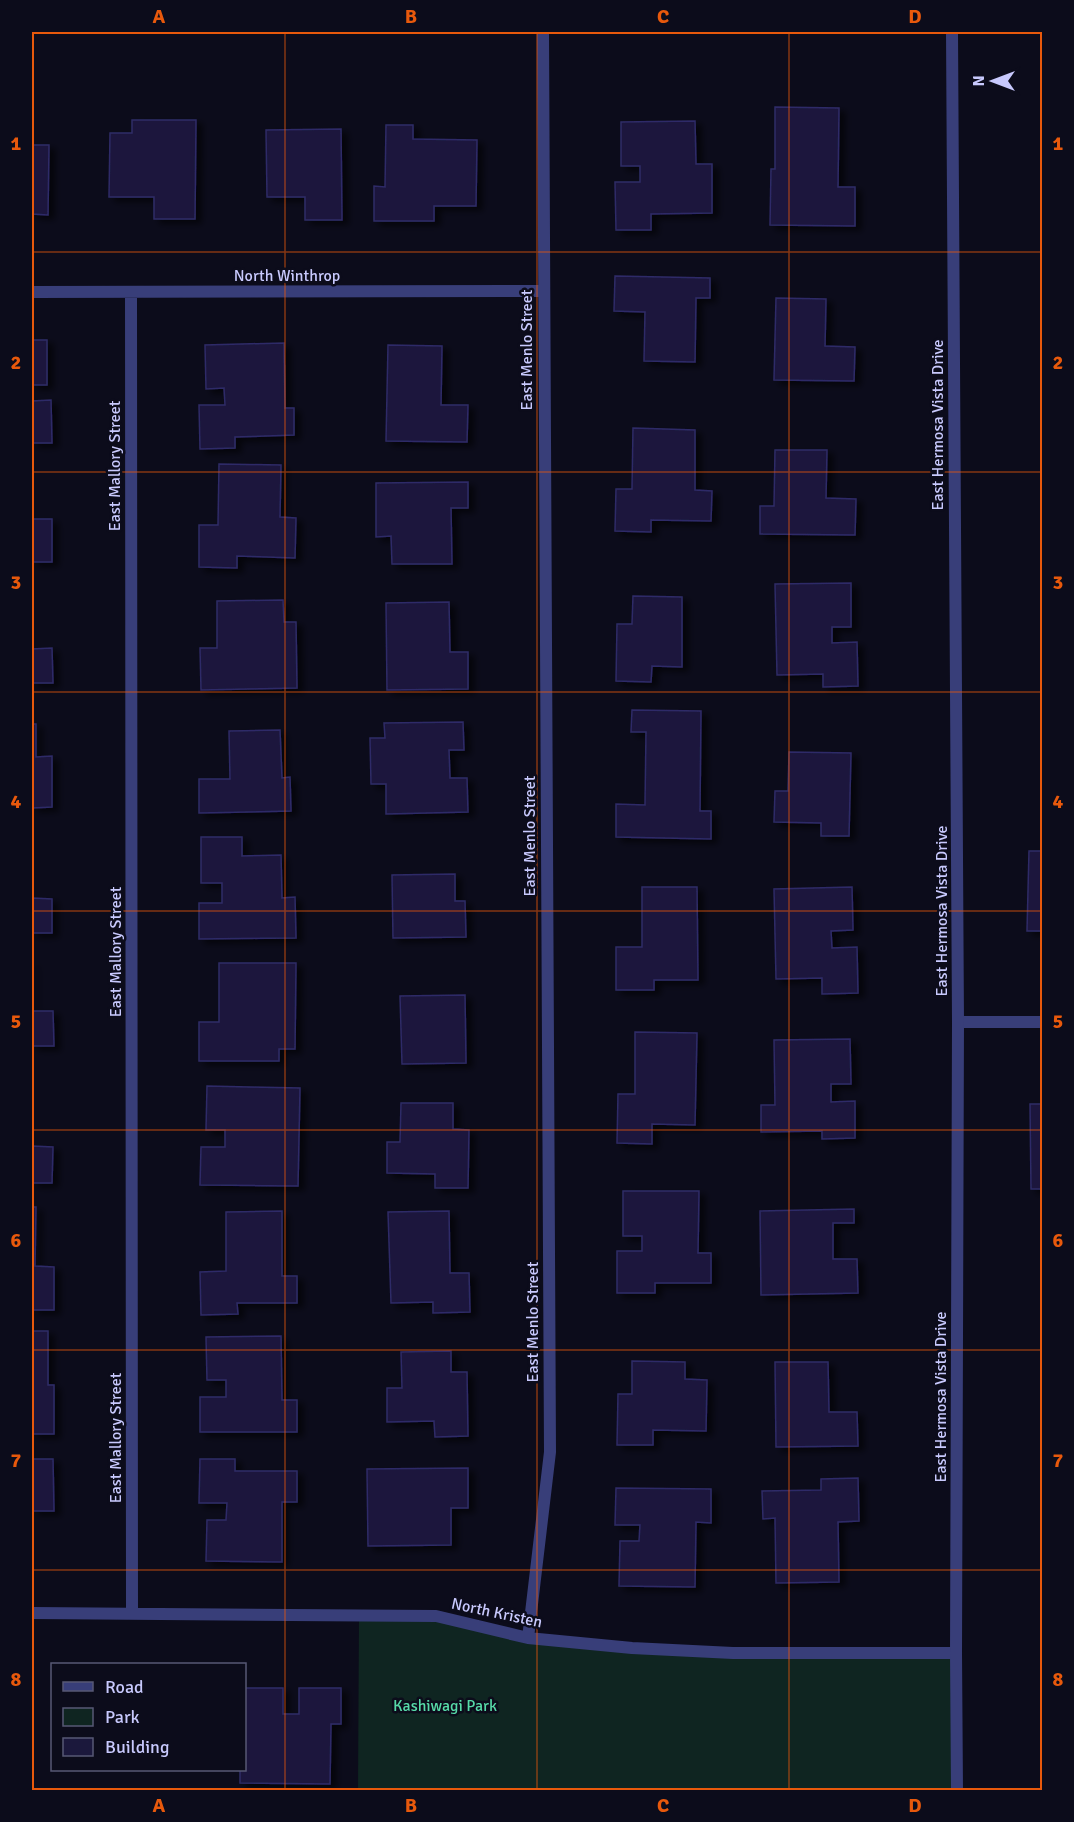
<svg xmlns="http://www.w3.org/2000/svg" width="1074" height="1822" font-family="Signika,sans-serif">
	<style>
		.green { fill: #0f2521 }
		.building { fill: #1b183c; stroke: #2f2b67; stroke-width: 1.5; filter: url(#shadow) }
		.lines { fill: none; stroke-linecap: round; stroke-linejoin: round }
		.minor { stroke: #383e79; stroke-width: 12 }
		.tertiary { stroke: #383e79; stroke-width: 12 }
		.grid { fill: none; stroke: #e8590c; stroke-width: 1.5; stroke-opacity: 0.55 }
		.labels { text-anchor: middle; stroke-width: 5; stroke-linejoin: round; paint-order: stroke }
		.street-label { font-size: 16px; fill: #c8c9fd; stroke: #0c0c1b }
		.park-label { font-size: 16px; fill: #57daa8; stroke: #0c0c1b }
		.neatline { fill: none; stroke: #e8590c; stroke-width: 2 }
		.grid-label { font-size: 20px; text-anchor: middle; font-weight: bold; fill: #e8590c }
	</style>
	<defs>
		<filter id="shadow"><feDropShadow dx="6" dy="4" stdDeviation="3" flood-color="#0009"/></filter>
	</defs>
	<rect width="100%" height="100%" fill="#0c0c1b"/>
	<path class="green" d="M359 1615 436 1616 528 1638 632 1648 956 1653 957 1790H358Z"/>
	<path class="building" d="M775 107 839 108 838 187H855V226L770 225 771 169H775Z
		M132 120H196L195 219H154V197H109L110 133H132Z
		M695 121 696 164H712V213L651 214V230H616L615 182H640V166H621V122Z
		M386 125H413V139L477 140 476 206H434V221H374V186L385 187Z
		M341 129 342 220H305V197H267L266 130Z
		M32 145H49L48 215 32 214Z
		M615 276 710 278V298H696L695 362 644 361 645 312 614 311Z
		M776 298 826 299 825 346 855 347 854 381 774 380Z
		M32 340H47V385H32Z
		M284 343 285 408H294V435L235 437V448L200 449 199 405H225L224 388 206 389 205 345Z
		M388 345 442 346 441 405H468L467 442 386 441Z
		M51 400 52 443H32V401Z
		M633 428 695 430V490L712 491 711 521 651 520V532L615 531 616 489H632Z
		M775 450H827L826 498 856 499 855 535 760 534V506H774Z
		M219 464 281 465 280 517 296 518 295 558 237 556V568L199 567V525H218Z
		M468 482V508H451L452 564H392L391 536 376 537V483Z
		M32 519H52V562H32Z
		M851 583V627H832V643L857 642 858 686 823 687V674L777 675 775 584Z
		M633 596 682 597V667L652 666 651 682 616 681 617 624H632Z
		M283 600 284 622H296L297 688 201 690 200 648H217V601Z
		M449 602 450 652H468V689L387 690 386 603Z
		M52 648 53 683H32V649Z
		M632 710 701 711 700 811H711V839L616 837V804L645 805 646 732H631Z
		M463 722 464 750H449L450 778H467L468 812 386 814V784H371L370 738H385L384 723Z
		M32 724H36V757L52 756V807L32 808Z
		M280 730 282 778 290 777 291 811 199 813V779H230L229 731Z
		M789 752 851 753 849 836H821V823L774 822 775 791H788Z
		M201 837H242V856L281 855 282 898 295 897 296 938 199 939V903H222V883H201Z
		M1029 851H1042V931H1027Z
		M455 874V901H465L466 937 393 938 392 875Z
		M642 887H697L698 980H654V990H616V947H642Z
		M852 887 853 930 831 931 832 948 857 947 858 993 822 994V978L776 979 774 889Z
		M32 898 52 899V933H32Z
		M32 962V1011H53L54 1046H32Z
		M219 963H296L295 1049H279V1061H199V1022H219Z
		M465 995 466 1063 402 1064 400 996Z
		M635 1032 697 1033 695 1125 652 1124V1144L617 1143 618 1094H635Z
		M850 1039 851 1084H831V1102L855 1101V1138L822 1139V1131L761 1132V1105H775L774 1040Z
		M207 1086 300 1088 298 1186 200 1185 201 1147H225V1130H206Z
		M401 1103H453V1129L469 1130 468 1188H435V1174L387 1173V1142H400Z
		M1030 1104H1042V1189H1031Z
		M32 1146 53 1147 52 1183H32Z
		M623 1191H699L698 1253H711V1283H655V1293H617V1251H642V1236H623Z
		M32 1207H36L35 1266 54 1267V1310H32Z
		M854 1209V1223H833V1259H857L858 1293 761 1295 760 1211Z
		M282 1211V1276H297V1303H237L238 1314 201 1315 200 1272 226 1271V1212Z
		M449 1211 450 1273H469L470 1312 433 1313V1302L391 1303 388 1212Z
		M32 1331H48V1385H54V1434H32Z
		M281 1336 282 1400H297V1432H200V1397H226V1380H207L206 1337Z
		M451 1351V1372H467L468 1436 435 1437 434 1421 387 1422V1388H402L401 1352Z
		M632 1361 685 1362V1379L707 1380 706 1431 653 1430V1445H617L618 1394H632Z
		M775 1362H828L829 1412H857L858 1446 776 1447Z
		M32 1459H53L54 1511H32Z
		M200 1459H235V1471H297V1502H282V1562L206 1561 207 1520H226L227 1503H199Z
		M468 1468V1508H451V1545L368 1546 367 1469Z
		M858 1478 859 1521 838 1522 839 1582 776 1583 775 1518 763 1519 762 1491 821 1490V1479Z
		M616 1488 711 1489V1523L696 1522 695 1587 619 1586 620 1541H639L640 1525H615Z
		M244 1688H283V1714H299V1688H341V1724H331L330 1784 240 1783V1770H244Z"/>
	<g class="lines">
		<path class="minor" d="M32 292 543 291
			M131 292 132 1613
			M958 1022H1042
			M32 1613 436 1616 528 1638 632 1648 733 1653H956
			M528 1638 550 1452 543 32"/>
		<path class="tertiary" d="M952 32 958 1022 956 1653 957 1790"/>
	</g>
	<path class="grid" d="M285 32V1790M537 32V1790M789 32V1790M32 252H1042M32 472H1042M32 692H1042M32 911H1042M32 1130H1042M32 1350H1042M32 1570H1042"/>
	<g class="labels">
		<g class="street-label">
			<text x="287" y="281">North Winthrop</text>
			<text transform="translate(526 350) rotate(-90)" y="6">East Menlo Street</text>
			<text transform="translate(937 425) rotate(-90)" y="6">East Hermosa Vista Drive</text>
			<text transform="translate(114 466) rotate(-90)" y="6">East Mallory Street</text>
			<text transform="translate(529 836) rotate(-90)" y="6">East Menlo Street</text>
			<text transform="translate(941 911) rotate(-90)" y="6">East Hermosa Vista Drive</text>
			<text transform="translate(115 952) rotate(-90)" y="6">East Mallory Street</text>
			<text transform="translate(532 1322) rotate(-90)" y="6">East Menlo Street</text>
			<text transform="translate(940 1397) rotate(-90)" y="6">East Hermosa Vista Drive</text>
			<text transform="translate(115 1438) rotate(-90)" y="6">East Mallory Street</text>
			<text transform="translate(497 1612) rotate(12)" y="6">North Kristen</text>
		</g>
		<g class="park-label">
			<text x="445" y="1711">Kashiwagi Park</text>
		</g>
	</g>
	<rect width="1074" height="1822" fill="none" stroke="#0c0c1b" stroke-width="66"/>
	<rect x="51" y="1663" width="195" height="108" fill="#0c0c1b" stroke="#575875" stroke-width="1.5"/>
	<rect x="63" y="1682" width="30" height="9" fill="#383e79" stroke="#575875" stroke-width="1.5"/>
	<text x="105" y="1693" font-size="18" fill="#c8c9fd">Road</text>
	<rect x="63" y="1708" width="30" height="18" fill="#0f2521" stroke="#575875" stroke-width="1.5"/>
	<text x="105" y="1723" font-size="18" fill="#c8c9fd">Park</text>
	<rect x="63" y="1738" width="30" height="18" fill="#1b183c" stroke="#575875" stroke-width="1.5"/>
	<text x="105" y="1753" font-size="18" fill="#c8c9fd">Building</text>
	<g transform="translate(993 81) rotate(270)" stroke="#0c0c1b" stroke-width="4.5" paint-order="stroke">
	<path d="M0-4.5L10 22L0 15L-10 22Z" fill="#c8c9fd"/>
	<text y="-9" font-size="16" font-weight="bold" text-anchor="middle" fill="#c8c9fd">N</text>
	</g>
	<rect x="33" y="33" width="1008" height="1756" class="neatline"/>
	<g class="grid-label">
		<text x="159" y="23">A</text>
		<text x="411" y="23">B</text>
		<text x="663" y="23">C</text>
		<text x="915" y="23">D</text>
		<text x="16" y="150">1</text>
		<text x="1058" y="150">1</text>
		<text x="16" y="369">2</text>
		<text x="1058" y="369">2</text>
		<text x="16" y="589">3</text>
		<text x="1058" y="589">3</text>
		<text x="16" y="808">4</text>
		<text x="1058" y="808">4</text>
		<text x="16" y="1028">5</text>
		<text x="1058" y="1028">5</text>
		<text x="16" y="1247">6</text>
		<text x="1058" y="1247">6</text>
		<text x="16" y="1467">7</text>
		<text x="1058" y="1467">7</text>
		<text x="16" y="1686">8</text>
		<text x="1058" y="1686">8</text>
		<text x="159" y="1812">A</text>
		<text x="411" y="1812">B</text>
		<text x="663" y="1812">C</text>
		<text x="915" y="1812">D</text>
	</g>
</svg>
